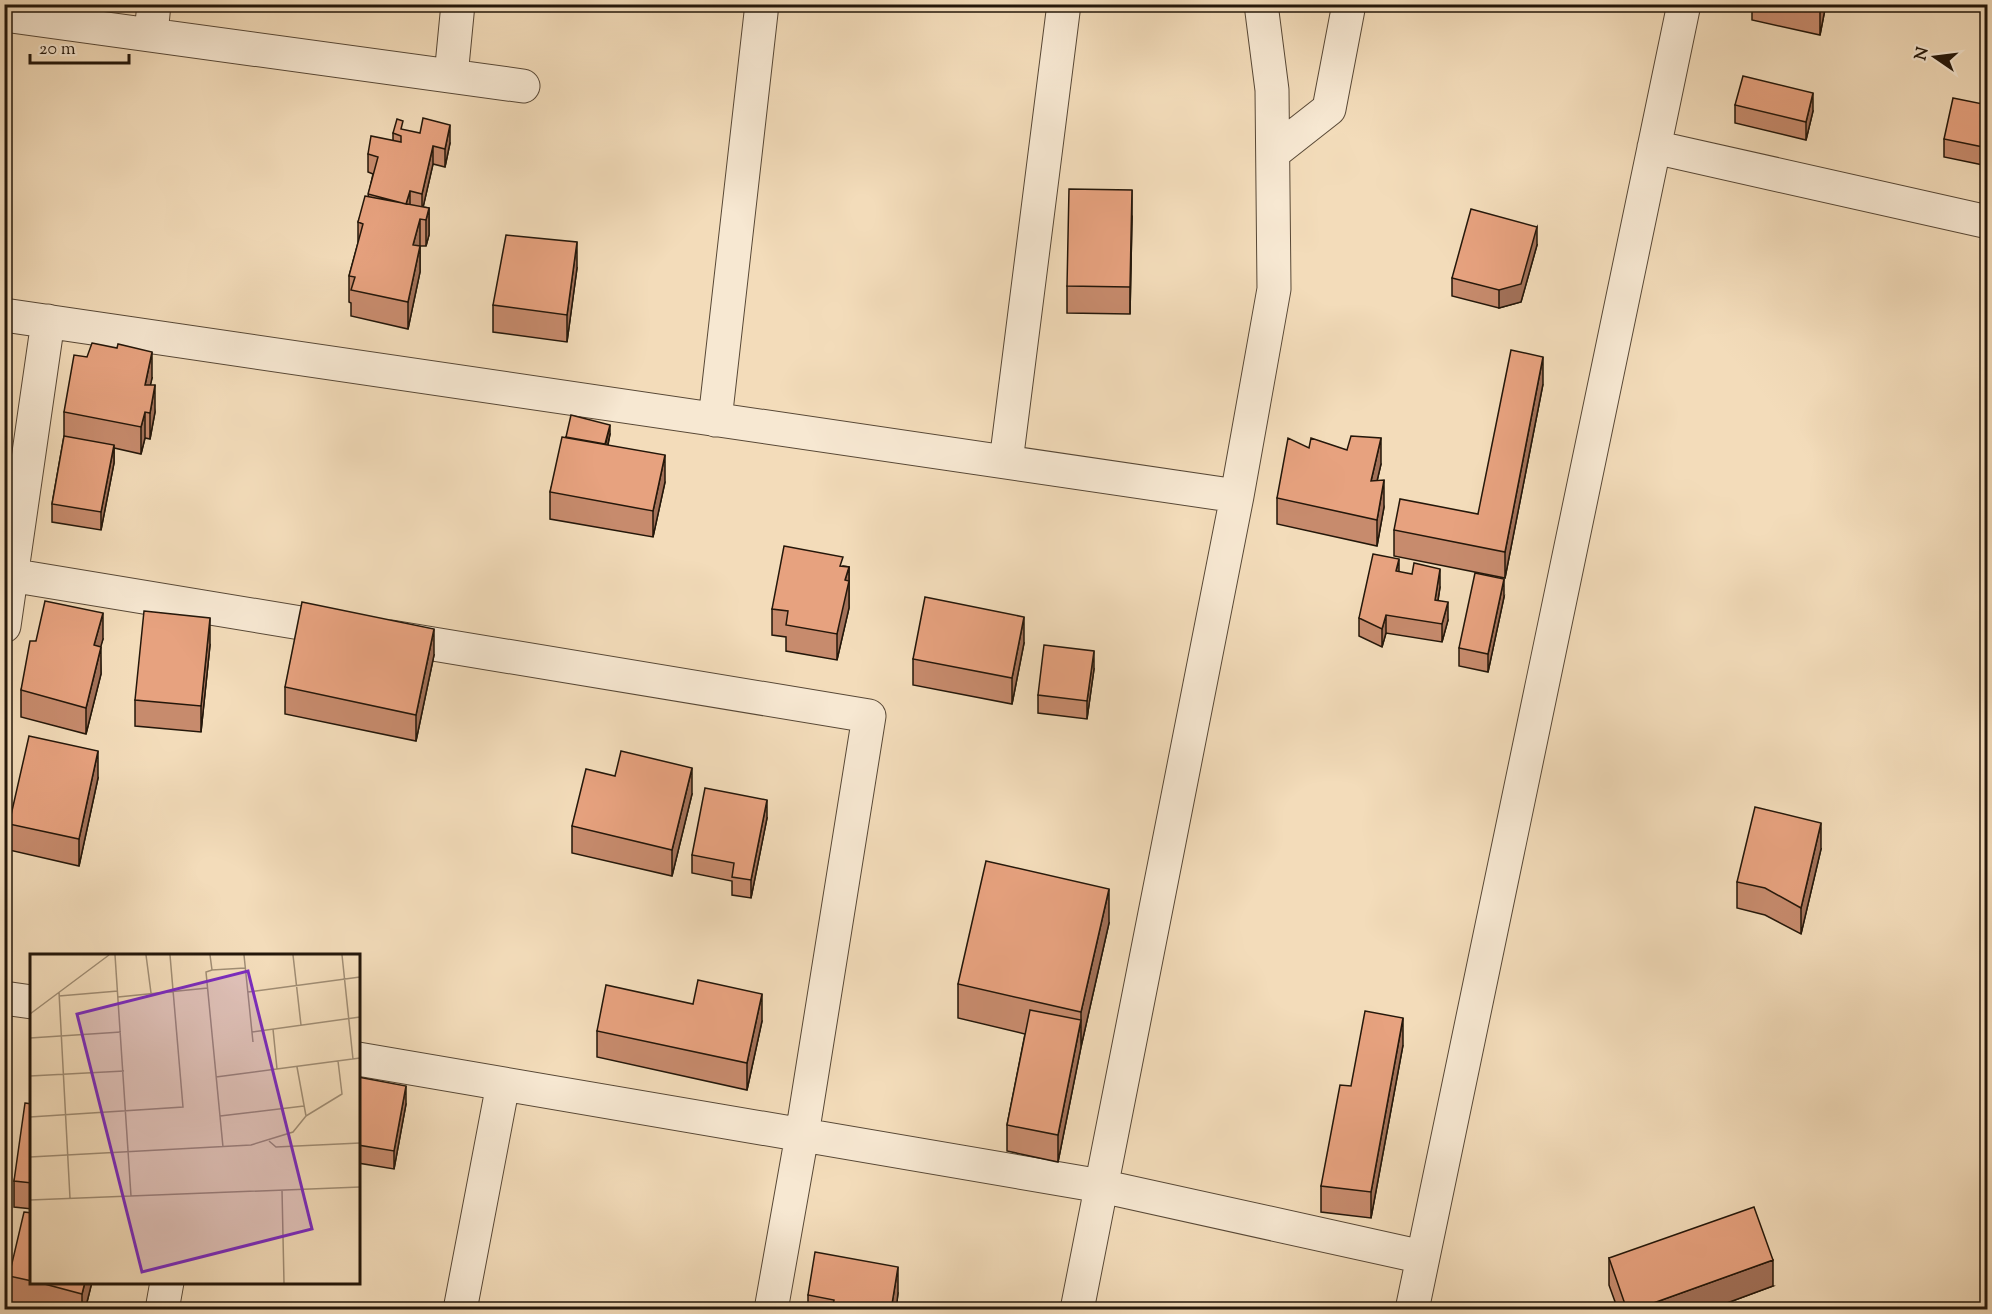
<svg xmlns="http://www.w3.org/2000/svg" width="1992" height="1314" font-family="'Sorts Mill Goudy',serif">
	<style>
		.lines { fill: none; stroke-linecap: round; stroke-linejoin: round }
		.minor-casing { stroke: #584836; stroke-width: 35 }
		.minor { stroke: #f7e8d2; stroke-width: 33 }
		.wall { fill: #c78b6d; stroke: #24170a; stroke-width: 1.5 }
		.shaded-wall { fill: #a27159; stroke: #24170a; stroke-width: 1.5 }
		.building { fill: #e7a27f; stroke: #24170a; stroke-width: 1.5 }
		.inset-road { fill: none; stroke: #a08d74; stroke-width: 1.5 }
		.view { fill: #7b2cbf; fill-opacity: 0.15; stroke: #7b2cbf; stroke-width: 3 }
		.inset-edge { fill: none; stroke: #24170a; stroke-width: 3 }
	</style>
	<rect width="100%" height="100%" fill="#f3dcba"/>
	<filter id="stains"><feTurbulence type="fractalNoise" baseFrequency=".00333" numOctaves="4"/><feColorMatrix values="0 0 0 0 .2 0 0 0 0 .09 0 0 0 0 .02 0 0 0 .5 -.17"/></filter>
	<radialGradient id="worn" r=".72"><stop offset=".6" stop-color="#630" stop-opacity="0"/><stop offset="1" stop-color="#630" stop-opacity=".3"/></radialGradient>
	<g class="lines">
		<defs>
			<path id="minor" d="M4 15 523 86
				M151 34 154 4
				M451 76 458 4
				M1654 147 1988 222
				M1273 153 1329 109 1349 4
				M4 315 1237 496
				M715 420 762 4
				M1006 462 1064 4
				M4 574 343 630
				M4 626 48 321
				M391 637 869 716 802 1135 771 1310
				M4 998 32 1002
				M358 1059 1101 1186 1423 1257
				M162 1310 167 1282
				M460 1310 503 1084
				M1077 1310 1237 496 1274 289 1272 90 1261 4
				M1412 1310 1684 4"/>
		</defs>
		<use href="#minor" class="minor-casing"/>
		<use href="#minor" class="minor"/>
	</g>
	<path class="wall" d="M1752 4H1826L1820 35 1752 20Z
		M1735 105 1813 111 1806 140 1735 123Z
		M1988 105V166L1944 157V139Z
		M403 130 450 143 445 167 433 164 423 207 429 208V235L426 246H420V272L408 329 351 316V303L349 302V276L358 243V222L368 197 373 174 368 172V154L393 141V133Z
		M1132 217 1130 314 1067 313V286Z
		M1537 245 1521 302 1499 308 1452 296V278Z
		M577 268 567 342 493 332V305Z
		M152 378 150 385 155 412 150 439 145 438 141 454 114 448V463L101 530 52 522V504L64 436V412Z
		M1543 384 1505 578 1394 556V530L1478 514Z
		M610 434 608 445 665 482 653 537 550 519V492L566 437Z
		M1309 448 1381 464 1377 481 1384 507 1377 546 1277 524V498Z
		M843 566 849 567V608L837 660 786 651V637L772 635V609Z
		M1399 572 1440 587 1438 601 1448 620 1442 642 1386 633 1382 647 1359 636V618Z
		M1504 597 1488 672 1459 666V648Z
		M103 639 100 647 101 674 86 734 21 717V690L36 641Z
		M1024 643 1012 704 913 685V659Z
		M210 645 201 732 135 726V700Z
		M434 655 416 741 285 714V687Z
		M1094 669 1087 719 1038 713V695Z
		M98 778 79 866 9 850V824Z
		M692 794 672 876 572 853V826Z
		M767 818 751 898 732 895V881L692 873V855Z
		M1821 849 1801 934 1765 915 1737 908V882Z
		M1109 923 1081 1047 1058 1162 1007 1151V1125L1025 1034 958 1018V984Z
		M762 1021 747 1090 597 1057V1031Z
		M1403 1045 1371 1218 1321 1212V1186Z
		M358 1077 406 1104 394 1169 358 1163Z
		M32 1104V1209L14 1207V1181Z
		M32 1213V1282H92L85 1310H40L9 1302V1276Z
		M1609 1258 1773 1286 1708 1310H1618L1609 1285Z
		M898 1293 896 1310H808V1295Z"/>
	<path class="shaded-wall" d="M1820 4H1826L1820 35Z
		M1813 93V111L1806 140V122Z
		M450 125V143L445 167V149Z
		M433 146V164L422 212V194Z
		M1132 190V217L1130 314V287Z
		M410 191V209L406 204Z
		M429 208V235L426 246V220Z
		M420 219V245L413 271V245Z
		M1537 227V245L1521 302 1499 308V290Z
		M577 242V268L567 342V315Z
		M420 246V272L408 329V302Z
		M152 352V378L145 411V385Z
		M1543 357V384L1505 578V552Z
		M155 385V412L150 439V413Z
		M145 412V438L141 454V427Z
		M610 425V434L605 457V447Z
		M1381 438V464L1371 507V481Z
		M114 445V463L101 530V512Z
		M665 455V482L653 537V511Z
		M1384 480V507L1377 546V520Z
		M1399 559V577L1396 571Z
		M849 567V608L837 660V634L845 580Z
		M1440 569V587L1435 618V600Z
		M1504 579V597L1488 672V654Z
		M1448 602V620L1442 642V624Z
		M103 613V639L94 671V645Z
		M1386 615V633L1382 647V629Z
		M1024 617V643L1012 704V678Z
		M210 618V645L201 732V706Z
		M434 629V655L416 741V715Z
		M101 647V674L86 734V708Z
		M1094 651V669L1087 719V701Z
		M98 751V778L79 866V839Z
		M692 768V794L672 876V850Z
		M767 800V818L751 898V880Z
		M1821 823V849L1801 934V908Z
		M1109 889V923L1081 1047V1012Z
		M762 994V1021L747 1090V1063Z
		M1403 1018V1045L1371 1218V1192Z
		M1081 1020V1047L1058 1162V1135Z
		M406 1086V1104L394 1169V1151Z
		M1773 1260V1286L1708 1310H1634Z
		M898 1267V1293L896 1310H891Z
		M85 1282H92L85 1310H82V1294Z"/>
	<path class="building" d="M1743 76 1813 93 1806 122 1735 105Z
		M1953 98 1988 105V148L1944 139Z
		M423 118 450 125 445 149 433 146 422 194 410 191 406 204 368 194 378 157 368 154 371 136 401 142V136L393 133 397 119 403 121 401 129 420 133Z
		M1069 189 1132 190 1130 287 1067 286Z
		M365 196 429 208 426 220 420 219 413 245 420 246 408 302 351 290 355 277 349 276 363 224 358 222Z
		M1471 209 1537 227 1521 284 1499 290 1452 278Z
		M506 235 577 242 567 315 493 305Z
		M92 343 117 348 118 344 152 352 145 385H155L150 413 145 412 141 427 64 412 74 355 87 357Z
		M1511 350 1543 357 1505 552 1394 530 1400 499 1478 514Z
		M571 415 610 425 605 444 566 437Z
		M64 436 114 445 101 512 52 504Z
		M1351 436 1381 438 1371 481 1384 480 1377 520 1277 498 1288 438 1309 448 1311 438 1347 450Z
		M562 437 665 455 653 511 550 492Z
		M784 546 843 557 840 566 849 567 845 580 849 581 837 634 786 625 788 611 772 609Z
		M1373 554 1399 559 1396 571 1412 574 1414 563 1440 569 1435 600 1448 602 1442 624 1386 615 1382 629 1359 618Z
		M1475 573 1504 579 1488 654 1459 648Z
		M925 597 1024 617 1012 678 913 659Z
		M45 601 103 613 94 645 101 647 86 708 21 690 30 641H36Z
		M302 602 434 629 416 715 285 687Z
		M144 611 210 618 201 706 135 700Z
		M1044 645 1094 651 1087 701 1038 695Z
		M29 736 98 751 79 839 9 824Z
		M621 751 692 768 672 850 572 826 586 769 615 776Z
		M705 788 767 800 751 880 732 877 734 863 692 855Z
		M1755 807 1821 823 1801 908 1765 888 1737 882Z
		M986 861 1109 889 1081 1012 958 984Z
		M698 980 762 994 747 1063 597 1031 606 985 693 1004Z
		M1030 1010 1081 1020 1058 1135 1007 1125Z
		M1365 1011 1403 1018 1371 1192 1321 1186 1340 1085 1351 1086Z
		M358 1077 406 1086 394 1151 358 1145Z
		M25 1103 32 1104V1183L14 1181Z
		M1754 1207 1773 1260 1634 1310H1627L1609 1258Z
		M24 1212 32 1213V1281L9 1276Z
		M815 1252 898 1267 891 1310H832L834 1300 808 1295Z
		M37 1282H85L82 1294Z"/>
	<g transform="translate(30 954)">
		<rect width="330" height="330" fill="#f3dcba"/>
		<path class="inset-road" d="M85 1 101 242M116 1 121 39M180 1 182 16 215 14M214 1 223 88M263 1 271 71M312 1 323 105M182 16 176 18 193 193M29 38 40 244M218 38 330 23M29 42 88 37M88 43 178 34M0 60 79 1M243 75 247 115M222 78 330 63M0 84 91 78M267 113 276 162 312 140 308 107M0 122 94 117M186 123 330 104M190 162 274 152M0 163 153 153 140 1M239 187 246 193 330 189M0 203 221 191 263 178 276 162M252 236 254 329M0 246 330 233"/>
		<path class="view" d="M218 17 282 275 112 318 47 60Z"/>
		<rect width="330" height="330" class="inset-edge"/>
	</g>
	<rect width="1992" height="1314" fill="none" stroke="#f3dcba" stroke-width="24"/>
	<rect x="6" y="6" width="1980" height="1302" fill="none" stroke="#24170a" stroke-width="3"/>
	<rect x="12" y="12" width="1968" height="1290" fill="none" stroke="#24170a" stroke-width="1.5"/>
	<g transform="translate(1935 57) rotate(284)" stroke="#f7e8d2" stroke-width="4.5" paint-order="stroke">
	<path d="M0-4.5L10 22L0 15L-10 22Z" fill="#24170a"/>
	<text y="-9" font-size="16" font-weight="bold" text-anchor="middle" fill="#24170a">N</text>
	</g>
	<path d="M30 54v9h99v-9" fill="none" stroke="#24170a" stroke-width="3"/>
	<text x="39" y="54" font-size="18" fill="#24170a" stroke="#f7e8d2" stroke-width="4.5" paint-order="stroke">20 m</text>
	<rect width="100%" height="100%" filter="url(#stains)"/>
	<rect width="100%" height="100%" fill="url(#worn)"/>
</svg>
